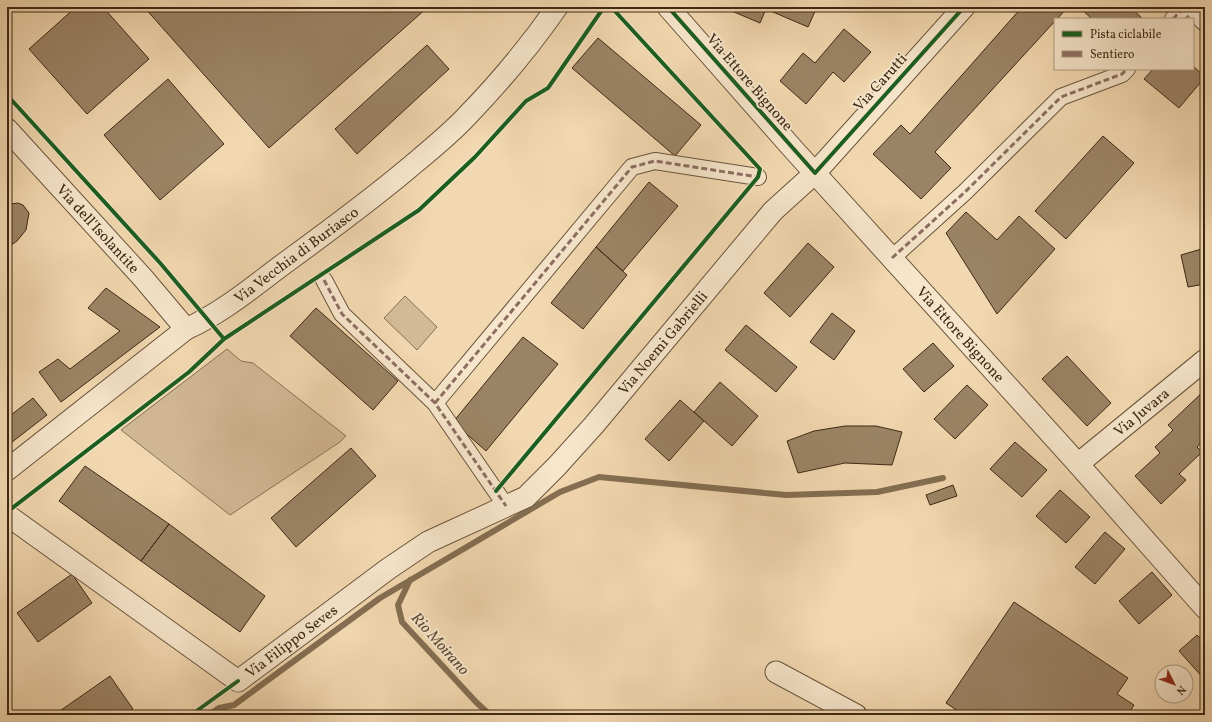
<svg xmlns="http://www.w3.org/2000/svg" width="1212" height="722" font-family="Vollkorn,serif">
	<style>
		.green { fill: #d3ba96; stroke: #887256 }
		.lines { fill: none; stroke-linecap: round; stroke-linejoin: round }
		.stream { stroke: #846e52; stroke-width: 6 }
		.building { fill: #9b8466; stroke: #3d2915 }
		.pedestrian-casing { stroke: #6a553c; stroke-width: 18 }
		.minor-casing { stroke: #6a553c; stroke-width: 23 }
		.pedestrian { stroke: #f7e6cc; stroke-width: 16 }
		.minor { stroke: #f7e6cc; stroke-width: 21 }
		.quiet { stroke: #8d6e63; stroke-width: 3; stroke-dasharray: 6 3; stroke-linecap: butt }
		.cycleway-casing { stroke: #f7e6cc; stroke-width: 6 }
		.cycleway { stroke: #1b5e20; stroke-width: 4 }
		.labels { text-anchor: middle; stroke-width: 4; stroke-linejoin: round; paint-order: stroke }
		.street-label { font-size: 15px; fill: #3d2915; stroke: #f7e6cc }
		.water-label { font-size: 16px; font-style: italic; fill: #614c34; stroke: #f7e6cc }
	</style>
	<rect width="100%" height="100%" fill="#f2d8b0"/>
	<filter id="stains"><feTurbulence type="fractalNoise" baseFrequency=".005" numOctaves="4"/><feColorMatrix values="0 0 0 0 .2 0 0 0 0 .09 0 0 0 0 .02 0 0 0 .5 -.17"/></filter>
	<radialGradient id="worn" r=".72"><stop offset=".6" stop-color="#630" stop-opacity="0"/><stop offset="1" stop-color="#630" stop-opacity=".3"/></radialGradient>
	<path class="green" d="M405 296 437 327 417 350 384 318Z
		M227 349 241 361 253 363 346 436 340 442 230 515 121 430Z"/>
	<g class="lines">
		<path class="stream" d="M410 580 398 605 402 622 476 702 490 715
			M209 715 219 708 234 705 380 598 560 492 599 477 786 495 877 492 943 478"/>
	</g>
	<path class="building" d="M76 7H103L149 59 87 114 29 49Z
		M144 7H428L269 148Z
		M728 7H817L808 27 766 9 760 23 727 9Z
		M1022 7H1068L1057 19H1055V21L935 152 951 168 921 199 873 154 901 125 910 134Z
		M1079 7H1130L1143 19H1092Z
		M844 29 871 52 844 82 833 72 806 104 780 81 803 53 815 63Z
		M598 38 701 125 675 156 572 68Z
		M427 45 449 69 357 154 335 129Z
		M1193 66 1205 77 1179 108 1144 79 1153 69H1193Z
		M168 79 224 144 160 200 104 135Z
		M1103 136 1134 163 1066 239 1035 211Z
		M649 182 678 206 623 271 596 247Z
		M7 197 11 204 18 203 23 205 29 213 26 230 17 241 7 248Z
		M966 212 997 240 1019 216 1055 249 997 314 946 233Z
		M808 243 834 267 790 317 764 293Z
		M596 247 627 275 583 329 551 303Z
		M1205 248V284L1188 287 1181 255Z
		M106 288 160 327 61 402 39 372 58 359 70 369 120 331 88 308Z
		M316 308 398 381 373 410 290 336Z
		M832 313 855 331 834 360 810 342Z
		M746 325 797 367 776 392 725 350Z
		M523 337 558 364 486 451 453 422Z
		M933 343 954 366 924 392 903 369Z
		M1067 356 1111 403 1087 426 1042 379Z
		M720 382 758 416 732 446 694 412Z
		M967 385 988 405 955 439 934 419Z
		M1205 390V439L1197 447 1202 452 1179 474 1186 480 1161 504 1135 476 1160 453 1155 447 1173 430 1168 425Z
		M33 398 47 415 7 446V418Z
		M680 400 704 421 669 461 645 439Z
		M845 426H876L902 432 892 465 845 463 798 473 787 441 814 431Z
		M1015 442 1047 470 1022 497 990 469Z
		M351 448 376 476 296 547 271 518Z
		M85 466 169 524 141 561 59 501Z
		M953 485 957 496 930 505 926 495Z
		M1060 490 1090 517 1066 543 1036 516Z
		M169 524 265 596 240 632 141 561Z
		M1105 532 1125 549 1095 584 1075 567Z
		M1152 572 1172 595 1139 624 1119 601Z
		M72 574 92 603 38 642 17 613Z
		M1014 602 1128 678 1117 694 1134 705 1128 715H964L946 703Z
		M1197 635 1205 643V678L1204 679 1179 651Z
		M110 676 133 709 125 715H54Z"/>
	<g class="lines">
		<defs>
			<path id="pedestrian" d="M1173 19 1184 7
				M892 258 965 192 1061 97 1122 74 1127 69
				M324 280 342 314 435 403 506 506
				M435 403 632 167 655 161 758 177"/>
			<g id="minor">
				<path id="s1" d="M668 7 793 149 1078 464 1205 608"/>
				<path d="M1195 7 1205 20"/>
				<path id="s2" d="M7 129 143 278 186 329"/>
				<path id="s3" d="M1078 464 1205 360"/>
				<path id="s4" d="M7 470 186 329C224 312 256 284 289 260 330 230 371 200 410 167 429 151 449 135 466 117 499 83 530 46 557 7"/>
				<path id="s5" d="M7 515 238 681 388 569 428 542 526 497 557 466 594 425 773 211 815 173 964 7"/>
				<path d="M776 672 856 715"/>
			</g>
		</defs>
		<use href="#pedestrian" class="pedestrian-casing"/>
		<use href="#minor" class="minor-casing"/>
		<use href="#pedestrian" class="pedestrian"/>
		<use href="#minor" class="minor"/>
		<path class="quiet" d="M1173 19 1184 7
			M892 258 965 192 1061 97 1122 74 1127 69
			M324 280 342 314 435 403 506 506
			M435 403 632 167 655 161 758 177"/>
		<defs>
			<path id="cycleway" d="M668 7 815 173 964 7
				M7 95 161 264 224 339
				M7 512 189 372 224 339 419 210 475 157 526 101 548 88 604 7 613 9 760 169 758 177 496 491
				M191 715 238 681"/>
		</defs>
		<use href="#cycleway" class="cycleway-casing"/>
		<use href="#cycleway" class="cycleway"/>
	</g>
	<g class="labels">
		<g class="street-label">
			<text transform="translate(750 82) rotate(49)" y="5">Via Ettore Bignone</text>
			<text transform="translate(880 82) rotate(-48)" y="5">Via Carutti</text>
			<text dy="5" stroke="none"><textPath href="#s2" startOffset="135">Via dell'Isolantite</textPath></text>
			<text dy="5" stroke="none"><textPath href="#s4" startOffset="361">Via Vecchia di Buriasco</textPath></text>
			<text dy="5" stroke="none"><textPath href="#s1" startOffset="439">Via Ettore Bignone</textPath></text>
			<text dy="5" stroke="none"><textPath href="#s5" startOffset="834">Via Noemi Gabrielli</textPath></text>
			<text dy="5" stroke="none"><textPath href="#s3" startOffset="82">Via Juvara</textPath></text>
			<text dy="5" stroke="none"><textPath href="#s5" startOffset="351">Via Filippo Seves</textPath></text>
		</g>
		<g class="water-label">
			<text transform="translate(441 643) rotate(48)" y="6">Rio Moirano</text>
		</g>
	</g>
	<rect width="1212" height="722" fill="none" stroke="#f2d8b0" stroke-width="24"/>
	<rect x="8" y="8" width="1196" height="706" fill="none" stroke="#3d2915" stroke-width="2"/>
	<rect x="12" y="12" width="1188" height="698" fill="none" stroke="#3d2915"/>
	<rect x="1054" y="18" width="140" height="52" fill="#f7e6cc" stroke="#ad9a83"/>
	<rect x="1062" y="31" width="20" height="6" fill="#1b5e20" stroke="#ad9a83"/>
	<text x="1090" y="38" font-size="12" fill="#3d2915">Pista ciclabile</text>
	<rect x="1062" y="51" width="20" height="6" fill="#8d6e63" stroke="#ad9a83"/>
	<text x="1090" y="58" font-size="12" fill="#3d2915">Sentiero</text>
	<g transform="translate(1174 684) rotate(132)"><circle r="19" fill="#f7e6cc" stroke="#ad9a83"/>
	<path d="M0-3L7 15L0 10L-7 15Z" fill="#8f2418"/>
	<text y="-6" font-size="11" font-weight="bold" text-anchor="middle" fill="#3d2915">N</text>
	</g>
	<rect width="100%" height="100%" filter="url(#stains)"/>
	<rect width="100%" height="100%" fill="url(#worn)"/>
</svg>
